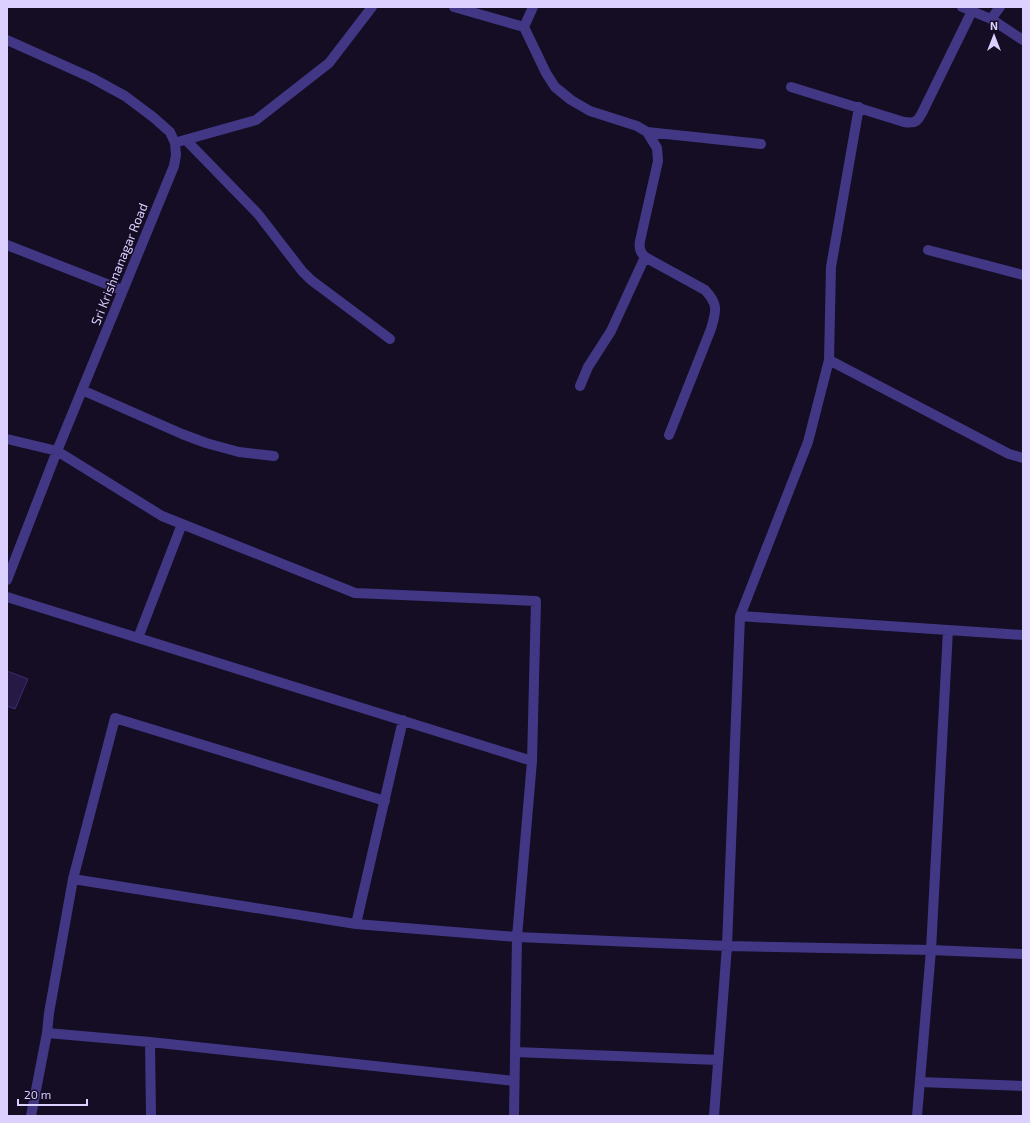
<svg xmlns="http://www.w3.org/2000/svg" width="1030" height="1123" font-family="'Exo 2',sans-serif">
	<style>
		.building { fill: #271946; stroke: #402a72 }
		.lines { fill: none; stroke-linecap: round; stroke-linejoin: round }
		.minor { stroke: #423784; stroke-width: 10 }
		.labels { text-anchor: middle; stroke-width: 3; stroke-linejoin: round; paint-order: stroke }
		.street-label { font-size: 13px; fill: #dbd0ff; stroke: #140d24 }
	</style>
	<rect width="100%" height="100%" fill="#140d24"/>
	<path class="building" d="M7 671 28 679 15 709 7 706Z"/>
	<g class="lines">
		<path class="minor" d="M454 7 524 27
			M533 7 524 27 546 73 555 87 571 100 590 111 637 126 647 132 657 148 658 161 640 241C639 248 640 252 645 257L705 290C719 305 716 311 711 329L669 435
			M962 7 991 19
			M1000 7 991 19 1023 40
			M7 40 92 78 125 96 153 117 170 132 175 143 176 155 174 166 57 451 7 580
			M791 87 904 122C916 124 918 121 923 111L972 11
			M647 132 761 144
			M186 140 258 214 302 271 311 280 390 339
			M181 141 256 120 329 63 372 7
			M7 245 122 290
			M928 250 1023 275
			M829 360 1009 454 1023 458
			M580 386 588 367 611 331 645 257
			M82 390 182 434 206 443 239 452 274 456
			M7 439 57 451 162 516 355 593 536 601 532 761 517 937 514 1116
			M7 597 532 761
			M740 616 808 442 829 360 831 267 859 107
			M948 630 1023 635
			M138 638 182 524
			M73 879 356 924 517 937 727 946 931 950 1023 954
			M356 924 403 720
			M47 1033 150 1042 514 1081
			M150 1042 151 1116
			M515 1052 718 1060
			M920 1082 1023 1086
			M31 1116 47 1033 49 1013 73 879 115 718 385 801
			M714 1116 727 946 740 616 948 630 931 950 917 1116"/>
	</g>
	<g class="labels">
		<g class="street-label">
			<text transform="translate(119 264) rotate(-68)" y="5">Sri Krishnanagar Road</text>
		</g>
	</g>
	<rect width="1030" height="1123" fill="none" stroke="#dbd0ff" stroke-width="16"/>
	<g transform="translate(994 36)" stroke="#140d24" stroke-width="3" paint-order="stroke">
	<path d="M0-3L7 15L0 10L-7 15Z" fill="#dbd0ff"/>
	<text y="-6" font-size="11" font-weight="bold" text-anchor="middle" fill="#dbd0ff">N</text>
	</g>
	<path d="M18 1099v6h69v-6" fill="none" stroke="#dbd0ff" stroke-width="2"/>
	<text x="24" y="1099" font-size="12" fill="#dbd0ff" stroke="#140d24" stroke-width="3" paint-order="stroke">20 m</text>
</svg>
